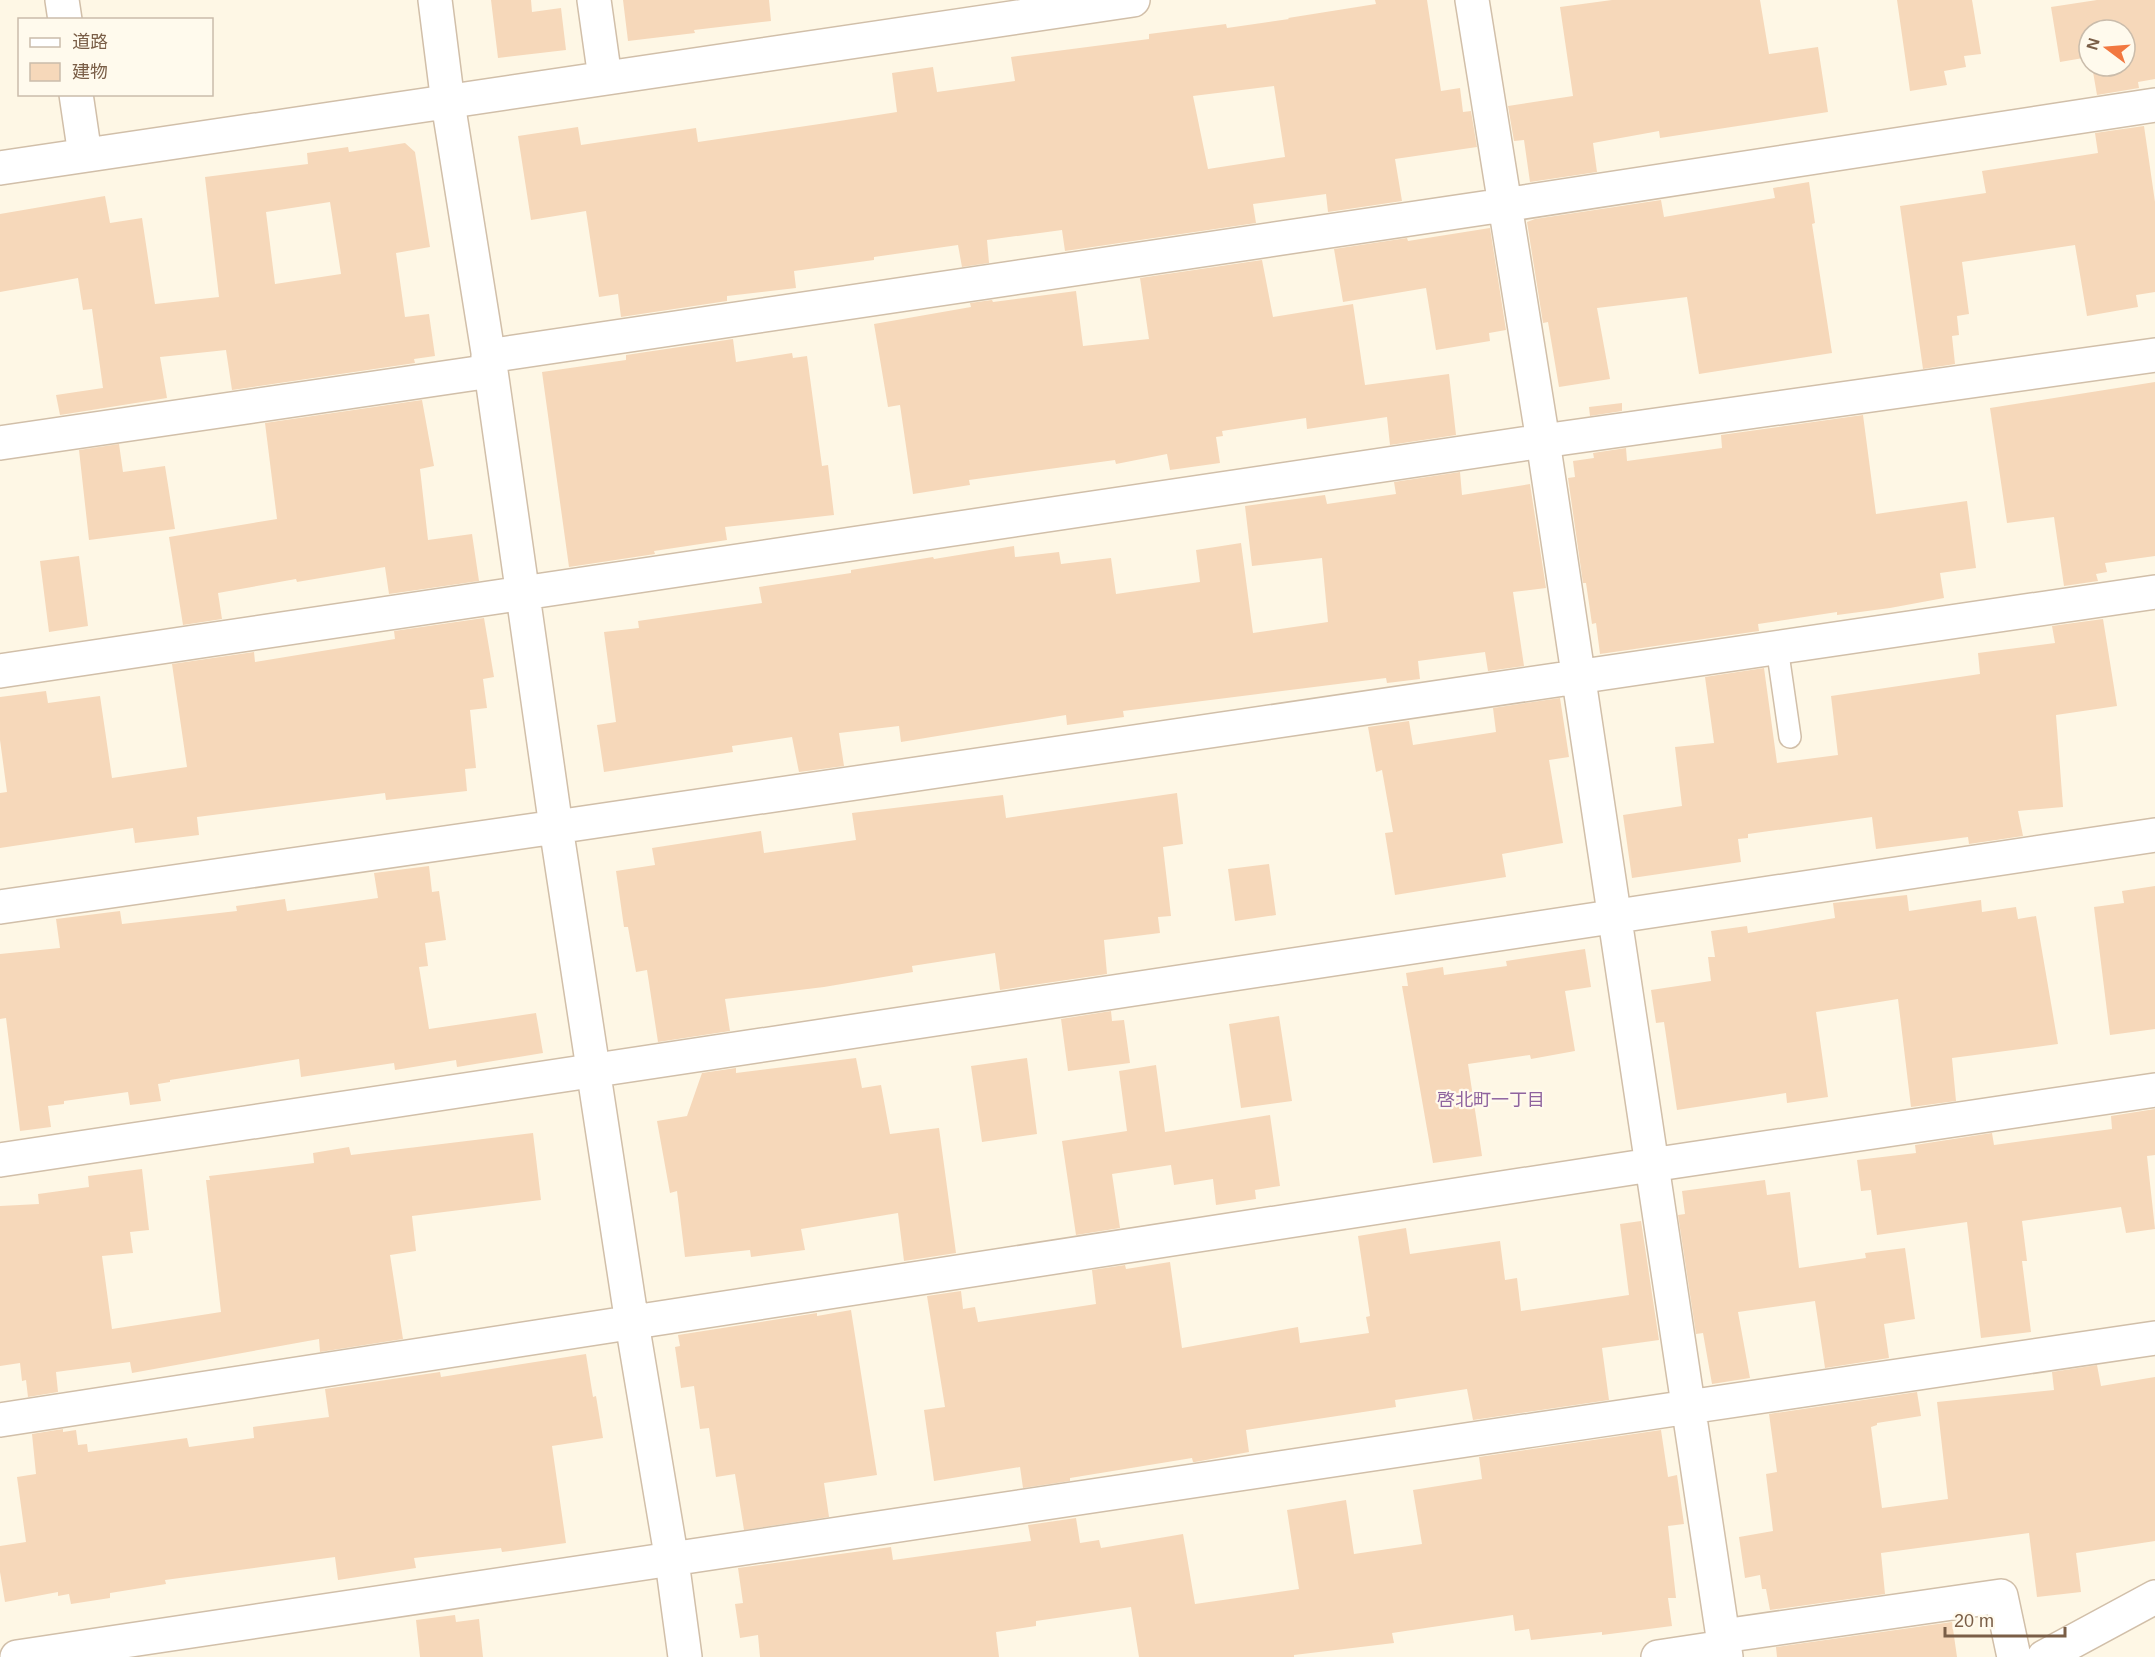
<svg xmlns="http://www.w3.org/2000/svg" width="2155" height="1657" font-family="Helvetica,'Noto Sans JP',sans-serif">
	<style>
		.building { fill: #f6d8ba; fill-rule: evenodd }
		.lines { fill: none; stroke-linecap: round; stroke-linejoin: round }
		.service-casing { stroke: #d1bfa9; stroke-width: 24 }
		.minor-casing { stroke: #d1bfa9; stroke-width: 36 }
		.service { stroke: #fff; stroke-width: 21 }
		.minor { stroke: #fff; stroke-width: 33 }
		.labels { text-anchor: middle; stroke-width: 4.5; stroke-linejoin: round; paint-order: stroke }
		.neighbourhood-label { font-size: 18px; fill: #8f639e; stroke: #fffaed }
	</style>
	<rect width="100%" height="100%" fill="#fef7e5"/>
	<path class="building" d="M491 0H531L532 12 561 8 566 50 498 58Z
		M623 0H769L771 21 694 30 695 33 628 41Z
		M1375 0H1427L1441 91 1460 88 1463 112 1471 111 1477 147 1395 159 1402 201 1328 212 1326 194 1253 204 1256 223 1065 251 1062 230 987 240 989 263 962 267 958 245 874 257V260L794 271 796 288 727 296V301L621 317 618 294 599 297 586 211 531 220 518 136 578 127 581 145 696 128 698 142 833 122 897 112 892 73 933 67 937 92 1015 81 1011 57 1149 39V34L1226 24 1227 28 1289 19 1288 18 1376 4ZM1274 86 1285 157 1208 169 1193 96Z
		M1612 0H1760L1769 54 1818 47 1828 112 1660 138 1659 131 1593 143 1597 172 1530 182 1524 140 1514 141 1508 106 1573 96 1560 7Z
		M1897 0H1972L1981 54 1964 56 1966 67 1944 71 1947 85 1910 91Z
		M2097 0H2155V79L2138 82 2139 88 2097 95 2092 66H2125V30H2089V57L2060 62 2051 7Z
		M2144 126 2155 202V292L2136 295 2138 307 2087 316 2075 245 1962 262 1969 314 1957 316 1959 335 1952 336 1955 364 1923 369 1900 206 1986 193 1982 171 2098 153 2095 133Z
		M405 143 415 152 430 247 396 253 405 317 429 314 435 356 414 359 415 363 232 390 226 350 160 357 167 398 60 415 56 395 103 388 92 309 83 310 78 278 0 292V214L105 196 110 223 142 218 155 304 219 297 205 177 308 164 307 153 348 147 349 152ZM330 202 341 274 275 284 266 212Z
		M1809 182 1815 223 1812 224 1832 353 1699 374 1687 297 1597 308 1610 379 1559 387 1548 322 1543 323 1527 222 1535 219 1661 200 1664 217 1775 198 1773 188Z
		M1490 228 1506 330 1489 333 1490 341 1436 350 1426 288 1343 302 1334 249 1407 238 1408 241Z
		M1262 260 1273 317 1353 304 1365 385 1449 374 1456 435 1390 445 1387 417 1307 429 1306 418 1222 431 1223 436 1216 437 1220 463 1170 470 1167 454 1116 464 1115 460 969 480 970 485 913 494 900 405 888 407 874 324 971 307 970 303 992 300 993 302 1076 291 1083 346 1149 339 1140 278Z
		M733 339 736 362 792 353 793 358 807 356 822 466 828 465 834 515 725 527 727 540 654 551 655 554 569 567 542 372 626 360V355Z
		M2155 382V556L2105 563 2107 572 2096 574 2098 581 2064 586 2054 517 2007 523 1990 408Z
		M422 400 434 466 420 469 428 540 472 534 479 581 389 594 385 567 297 582 296 579 218 593 222 619 183 625 169 537 277 519 265 423Z
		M1622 403V411L1590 416 1589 407Z
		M1863 415 1876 514 1967 501 1976 568 1940 573 1944 598 1890 608 1837 615V612L1758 624 1759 631 1600 654 1596 623 1592 624 1586 583H1583L1568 478 1575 477 1573 461 1594 458 1593 453 1626 448 1627 461 1722 448 1721 435Z
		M119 444 123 472 165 466 175 529 89 540 79 450Z
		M1460 472 1462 495 1530 484 1546 588 1513 592 1524 666 1488 671 1485 652 1418 661 1420 679 1387 683 1386 678 1123 711 1124 717 1067 725 1066 715 901 742 899 726 839 733 844 766 799 772 792 737 732 746 733 752 604 772 597 725 616 722 604 632 639 628 638 621 762 603 759 587 851 573V570L933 557 934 559 1014 546 1015 557 1059 552 1061 564 1111 558 1116 594 1200 582 1196 550 1241 543 1253 633 1328 622 1322 558 1252 566 1245 506 1325 495 1327 504 1396 494 1394 482Z
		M79 556 88 626 49 632 40 561Z
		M484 618 494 677 483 679 487 708 470 710 476 768 465 769 467 791 386 800 385 793 197 817 199 835 135 843 133 828 0 848V793L7 792 0 740V697L46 691 48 703 100 696 112 778 187 767 172 664 254 652 255 662 395 639 394 631Z
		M2103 619 2117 706 2056 715 2063 807 2018 811 2023 836 1969 844 1968 837 1876 849 1872 817 1748 834V838L1738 839 1741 862 1632 878 1623 815 1682 806 1675 747 1714 743 1705 677 1764 668 1777 763 1838 755 1831 696 1980 674 1978 653 2055 643 2052 626Z
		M1560 698 1569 757 1549 760 1563 843 1502 854 1506 877 1395 895 1385 833 1393 832 1382 770 1376 772 1368 727 1409 721 1413 745 1496 732 1493 708Z
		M1177 793 1183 844 1163 847 1171 916 1158 917 1160 933 1104 940 1107 974 1000 990 995 953 912 966 913 972 824 987 725 999 730 1031 658 1042 647 970 636 972 628 927H624L616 871 655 865 652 848 761 831 764 853 856 840 852 813 1003 795 1006 818Z
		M1269 864 1276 915 1235 921 1228 869Z
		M429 866 432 892 439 891 446 940 425 943 428 966 419 967 429 1029 536 1013 543 1053 457 1067 456 1060 395 1070 394 1063 301 1077 299 1059 170 1080V1082L158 1084 161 1101 130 1105 128 1092 64 1101V1104L48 1106 51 1127 20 1131 6 1018 0 1019V954L60 948 56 919 120 911 122 924 237 911 236 906 285 899 287 911 378 898 374 873Z
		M2155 886V1029L2110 1035 2094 907 2124 903 2122 891Z
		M1907 895 1909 911 1981 900 1982 912 2016 907 2018 919 2036 916 2058 1044 1952 1058 1956 1101 1911 1107 1898 999 1816 1012 1828 1097 1787 1103 1786 1093 1677 1110 1664 1022 1656 1023 1651 990 1711 981 1708 957H1715L1711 931 1747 926 1748 933 1835 918 1833 903Z
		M1585 949 1591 987 1565 991 1575 1051 1531 1059 1530 1055 1468 1064 1482 1156 1433 1163 1402 986H1408L1406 973 1443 967 1444 975 1507 966 1506 961Z
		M1111 1011 1112 1021 1124 1020 1130 1063 1068 1071 1061 1019Z
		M1279 1016 1292 1101 1241 1108 1229 1024Z
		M856 1058 862 1088 881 1085 890 1134 939 1128 956 1253 904 1261 898 1213 801 1229 805 1250 751 1257 750 1250 685 1257 677 1191 670 1193 657 1121 687 1116 702 1073 736 1068V1073Z
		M1027 1058 1037 1134 982 1142 971 1066Z
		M1156 1065 1165 1132 1270 1115 1280 1186 1255 1190 1256 1199 1216 1205 1213 1179 1174 1185 1171 1165 1112 1174 1120 1228 1076 1235 1062 1141 1127 1131 1119 1071Z
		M2155 1109V1155L2147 1156 2155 1229 2126 1233 2121 1207 2022 1221 2027 1261H2022L2031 1332 1981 1338 1967 1222 1877 1235 1871 1190 1861 1191 1857 1160 1916 1153 1915 1145 1992 1133 1994 1145 2112 1129 2111 1116Z
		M533 1133 541 1200 412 1216 416 1251 390 1255 403 1339 320 1352 319 1339 132 1373 130 1362 56 1372 58 1392 28 1397 26 1380 22 1381 20 1363 0 1366V1206L39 1204 38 1194 89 1187 88 1176 142 1169 149 1230 130 1232 133 1253 102 1256 112 1329 221 1312 206 1180H210L209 1176 314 1163 313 1153 349 1147 351 1155Z
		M1765 1180 1767 1195 1790 1192 1799 1268 1866 1258 1865 1253 1905 1248 1915 1319 1884 1324 1889 1358 1825 1368 1815 1301 1738 1312 1750 1378 1712 1384 1703 1333 1696 1334 1678 1215 1685 1214 1682 1191Z
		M1641 1221 1659 1340 1602 1348 1609 1400 1473 1420 1467 1389 1395 1400 1396 1407 1246 1430 1249 1452 1195 1462H1193L1192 1458 1070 1478V1481L1023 1488 1020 1467 934 1481 924 1410 945 1407 927 1296 961 1291 963 1309 975 1307 978 1322 1096 1304 1092 1270 1125 1265 1126 1269 1170 1262 1182 1348 1298 1327 1300 1343 1369 1333 1366 1317 1370 1316 1358 1236 1406 1228 1410 1254 1500 1241 1505 1280 1517 1278 1521 1311 1629 1295 1620 1224Z
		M851 1310 877 1475 824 1483 829 1517 744 1530 735 1474 716 1477 709 1428 700 1429 694 1386 681 1388 675 1347 680 1346 678 1335 817 1313V1316Z
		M586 1354 593 1397 596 1396 603 1438 552 1446 566 1543 502 1552 501 1548 414 1558 416 1568 338 1580 335 1557 165 1580 166 1584 110 1593V1598L71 1604 69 1594 58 1596V1592L5 1602 0 1572V1546L26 1542 17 1477 36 1474 32 1434 63 1429V1432L76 1430 78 1445 87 1444 88 1452 187 1438 189 1447 254 1438 253 1427 329 1417 325 1389 440 1372 441 1377Z
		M2097 1365 2101 1386 2155 1377V1541L2076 1553 2081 1592 2037 1597 2029 1533 1881 1553 1885 1594 1770 1610 1766 1589H1762L1760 1575 1745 1578 1739 1537 1773 1531 1766 1474 1777 1472 1769 1414 1917 1392 1921 1416 1877 1423V1425L1871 1427 1882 1508 1948 1499 1937 1402 2054 1390 2052 1372Z
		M1661 1430 1668 1477 1677 1475 1684 1524 1668 1526 1676 1598H1668L1672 1626 1602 1635V1632L1531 1640 1529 1629 1515 1631 1513 1615 1392 1633 1394 1643 1294 1655V1657H1139L1131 1607 1036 1621V1626L996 1632 999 1657H760L758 1635 740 1638 735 1604 743 1603 738 1568 891 1547 893 1560 1031 1541 1028 1525 1076 1518 1080 1543 1099 1540 1101 1548 1183 1534 1195 1604 1299 1589 1287 1510 1346 1500 1354 1554 1422 1544 1413 1490 1482 1479 1479 1457Z
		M455 1615 456 1622 479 1619 483 1657H420L416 1620Z
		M1952 1622 1957 1657H1777L1776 1647Z"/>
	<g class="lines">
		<defs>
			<path id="service" d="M1777 647 1790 737"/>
			<path id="minor" d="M62 0 65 20
				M435 0 448 103 491 371 556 827 632 1323 672 1561 685 1657
				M594 0 605 78
				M1472 0 1543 441 1726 1657
				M76 94 85 155
				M0 168 1133 0
				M488 356 1504 205 2155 105
				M0 443 491 371
				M0 671 1543 441 2155 355
				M0 907 556 827 2155 592
				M0 1160 2155 835
				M0 1420 1651 1165 2155 1090
				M1723 1636 2001 1596 2014 1657
				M17 1657C730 1552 1442 1442 2155 1338
				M1658 1657 1724 1647
				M2044 1657 2155 1597"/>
		</defs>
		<use href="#service" class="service-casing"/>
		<use href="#minor" class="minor-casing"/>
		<use href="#service" class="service"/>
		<use href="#minor" class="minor"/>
	</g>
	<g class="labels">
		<g class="neighbourhood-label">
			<text x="1491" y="1106">啓北町一丁目</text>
		</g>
	</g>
	<rect x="18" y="18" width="195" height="78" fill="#fffaed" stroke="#cabcab" stroke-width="1.5"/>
	<rect x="30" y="38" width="30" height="9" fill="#ffffff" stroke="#cabcab" stroke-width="1.5"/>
	<text x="72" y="48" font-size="18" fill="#7a5e47">道路</text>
	<rect x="30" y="63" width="30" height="18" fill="#f6d8ba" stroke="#cabcab" stroke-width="1.5"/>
	<text x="72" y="78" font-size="18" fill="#7a5e47">建物</text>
	<g transform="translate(2107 48) rotate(286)"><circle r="28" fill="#fffaed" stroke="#cabcab" stroke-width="1.5"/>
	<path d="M0-4.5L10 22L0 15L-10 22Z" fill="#f27840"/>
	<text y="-9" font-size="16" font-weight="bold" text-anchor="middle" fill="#7a5e47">N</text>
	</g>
	<path d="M1945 1627v9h120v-9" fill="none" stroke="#7a5e47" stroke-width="3"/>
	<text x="1954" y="1627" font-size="18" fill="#7a5e47" stroke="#fffaed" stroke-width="4.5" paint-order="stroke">20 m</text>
</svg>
